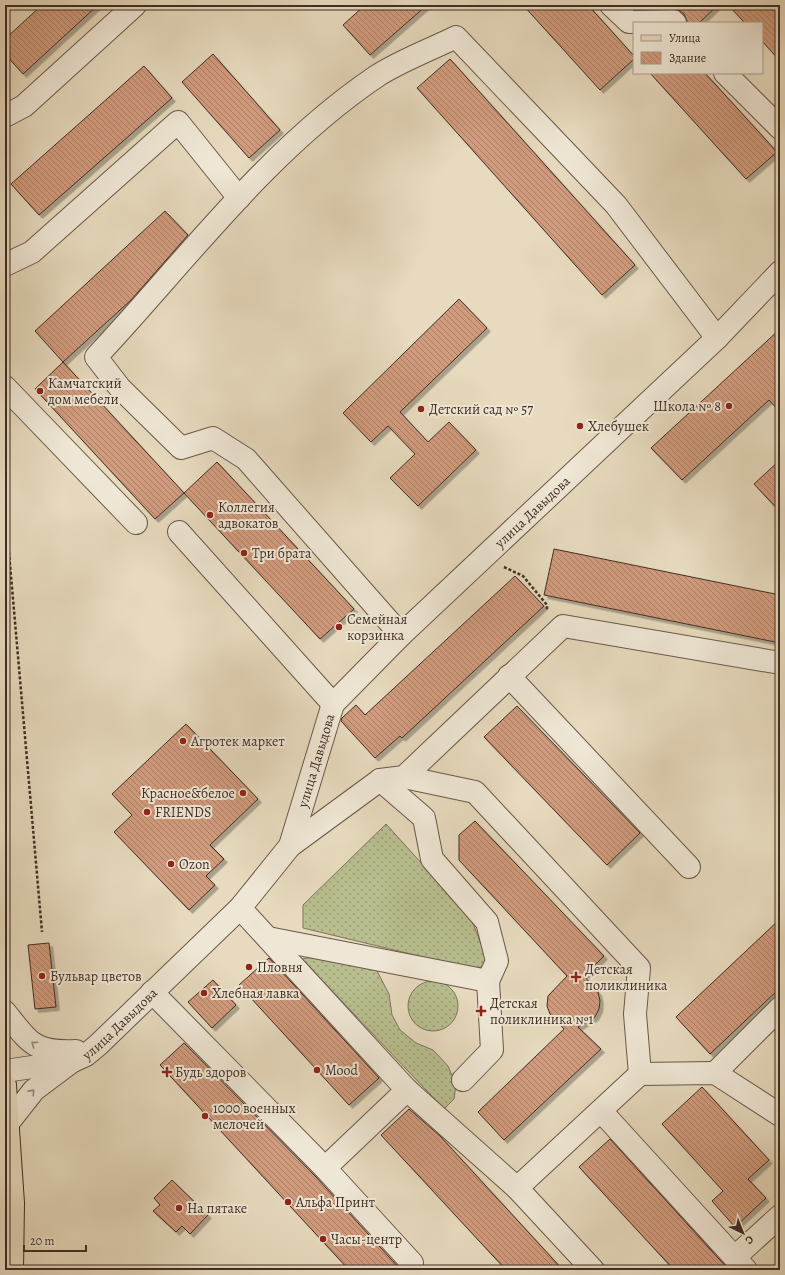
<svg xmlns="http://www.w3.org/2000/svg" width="785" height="1275" font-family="Alegreya,serif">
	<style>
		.grass { fill: url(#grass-dots); stroke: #7c765a }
		.building { fill: url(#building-back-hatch); stroke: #412d24; filter: url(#shadow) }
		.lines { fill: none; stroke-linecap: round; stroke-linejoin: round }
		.minor-casing { stroke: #6a584a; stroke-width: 24 }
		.major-casing { stroke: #412d24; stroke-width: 24 }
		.path { stroke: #412d24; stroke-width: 2.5; stroke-dasharray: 3 2; stroke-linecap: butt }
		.minor { stroke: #efe7d5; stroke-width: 22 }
		.major { stroke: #e7dabe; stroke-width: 22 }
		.oneway { stroke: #988a7c }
		.poi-dot { fill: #8f2418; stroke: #efe7d5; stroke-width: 1.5 }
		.labels { text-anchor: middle; stroke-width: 4; stroke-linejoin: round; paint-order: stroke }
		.poi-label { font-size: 14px; fill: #412d24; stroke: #efe7d5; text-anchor: start }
		.street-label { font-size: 14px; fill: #412d24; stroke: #efe7d5 }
	</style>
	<defs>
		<pattern id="grass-dots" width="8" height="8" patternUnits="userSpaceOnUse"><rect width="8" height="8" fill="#b8be8f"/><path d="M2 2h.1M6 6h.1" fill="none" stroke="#979b75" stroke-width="1.8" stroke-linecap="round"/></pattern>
		<pattern id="building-back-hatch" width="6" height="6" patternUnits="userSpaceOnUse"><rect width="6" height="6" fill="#d19b7d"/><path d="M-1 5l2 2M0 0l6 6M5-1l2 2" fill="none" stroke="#ab7f66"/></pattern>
		<filter id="shadow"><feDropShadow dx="3.5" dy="3.5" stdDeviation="0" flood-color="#0004"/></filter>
	</defs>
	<rect width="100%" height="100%" fill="#e7dabe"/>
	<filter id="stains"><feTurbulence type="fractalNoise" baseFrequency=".005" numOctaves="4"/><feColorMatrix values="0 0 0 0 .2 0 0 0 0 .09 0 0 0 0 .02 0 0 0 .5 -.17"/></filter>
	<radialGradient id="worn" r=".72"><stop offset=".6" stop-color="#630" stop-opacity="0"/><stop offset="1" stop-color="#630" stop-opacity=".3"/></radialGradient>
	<path class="grass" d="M386 824 471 918 489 965 473 969 303 928V905Z
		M317 956 376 969 389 994 392 1015 400 1030 416 1043 433 1050 448 1066 456 1085 454 1099 444 1109 302 959Z
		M408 1006a25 25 0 1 1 50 0a25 25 0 1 1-50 0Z"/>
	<path class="building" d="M42 5H98L23 74 5 54V39Z
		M365 5H427L370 55 343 25Z
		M523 5H588L634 56V59L600 90Z
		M672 5H718L699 23H688L684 14Z
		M728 5H780V61L762 41V23H745Z
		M213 54 280 130 249 158 182 82Z
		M450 59 635 265 602 295 417 88Z
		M144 66 172 98 39 215 11 184Z
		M650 73H705L777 152 746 179Z
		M165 211 188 235 131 300 63 362 35 331Z
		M459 299 487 328 400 412 428 442 449 422 476 450 418 506 390 478 415 454 388 426 371 442 343 413Z
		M780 329V412L769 400 682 480 651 448Z
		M63 362 184 493 155 519 35 389Z
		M780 460V512L754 484Z
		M217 462 354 609 320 639 184 493Z
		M554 549 780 595V643L544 595Z
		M515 576 544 606 402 738 400 736 375 758 341 721 342 718 356 705 365 715Z
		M517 706 640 833 607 865 484 737Z
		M186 724 258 799 210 845 224 859 206 876 215 885 189 910 114 832 132 815 112 794Z
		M475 821 604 956 584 976 598 992 600 1001 599 1009 595 1017 578 1027 601 1049 504 1140 478 1112 564 1029 550 1014 547 1006 548 996 567 976 459 860V835Z
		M780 919V988L710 1054 676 1017Z
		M49 943 56 1007 35 1009 28 945Z
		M269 958 379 1078 349 1105 239 985Z
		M213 980 236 1005 212 1028 188 1002Z
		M184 1043 316 1177 401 1270H349L160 1065Z
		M702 1087 769 1160 748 1179 766 1198 735 1227 712 1201 723 1191 662 1124Z
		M409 1109 440 1136 563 1270H506L381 1135Z
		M610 1139 729 1270H674L579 1167Z
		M172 1180 208 1215 190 1234 182 1226 176 1232 153 1211 160 1205 154 1198Z"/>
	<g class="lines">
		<defs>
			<g id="minor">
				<path d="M611 5 629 22 673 21 675 23"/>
				<path d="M725 73 780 128"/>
				<path d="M5 116 24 106 135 5"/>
				<path d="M5 265 32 252 178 122 239 198"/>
				<path d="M5 387 136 523"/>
				<path d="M179 532 333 704"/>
				<path d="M401 635 246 459 213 438 181 448 120 388 96 357C186 261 267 150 377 76 400 61 432 49 456 37L616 205 717 338"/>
				<path d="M509 676 689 867"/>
				<path d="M404 777 475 792 639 968 635 1014 640 1074"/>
				<path d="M290 846 380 780 404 777 563 626 780 663"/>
				<path d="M240 908 407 1090 517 1188 593 1270"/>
				<path d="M268 938 488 981 497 961 487 922 432 859 424 818 380 780"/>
				<path d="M152 992 325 1168 412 1263"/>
				<path d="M5 1012C30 1043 34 1053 76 1051"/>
				<path id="s1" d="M5 1071 73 1061 86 1055 98 1045 240 908 290 846 333 704 401 635 717 338 780 272"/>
				<path d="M715 1073 780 1008"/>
				<path d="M463 1080 492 1050 488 981"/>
				<path d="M601 1111 746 1270"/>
				<path d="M8 1123 34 1090 70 1063"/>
				<path d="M325 1168 407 1090"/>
				<path d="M517 1188 640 1074 715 1073 780 1115"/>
				<path d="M735 1257 780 1216"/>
			</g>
			<path id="major" d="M5 1085 13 1203 12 1270"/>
		</defs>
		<use href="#minor" class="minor-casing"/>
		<use href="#major" class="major-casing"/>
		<path class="path" d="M5 507 42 932
			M504 567 523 576 547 605V611
			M163 1268 168 1270"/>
		<use href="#minor" class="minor"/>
		<use href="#major" class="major"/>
	</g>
	<defs><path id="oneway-chevron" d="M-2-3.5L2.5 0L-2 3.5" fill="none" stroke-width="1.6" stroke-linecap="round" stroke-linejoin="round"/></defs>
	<g class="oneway">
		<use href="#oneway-chevron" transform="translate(34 1044) rotate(-146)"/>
		<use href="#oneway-chevron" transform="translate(32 1092) rotate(-48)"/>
	</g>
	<g class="poi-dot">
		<circle cx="40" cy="391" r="4"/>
		<circle cx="729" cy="406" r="4"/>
		<circle cx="421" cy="409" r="4"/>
		<circle cx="580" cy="426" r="4"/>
		<circle cx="210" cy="515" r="4"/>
		<circle cx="244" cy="553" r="4"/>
		<circle cx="339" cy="627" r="4"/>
		<circle cx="183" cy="741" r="4"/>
		<circle cx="243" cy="793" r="4"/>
		<circle cx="147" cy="812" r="4"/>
		<circle cx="171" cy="864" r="4"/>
		<circle cx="249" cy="967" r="4"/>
		<circle cx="42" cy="976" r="4"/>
		<path d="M574 971h4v4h4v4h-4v4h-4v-4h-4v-4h4z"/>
		<circle cx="204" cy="993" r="4"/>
		<path d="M479 1005h4v4h4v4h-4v4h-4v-4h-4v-4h4z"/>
		<circle cx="317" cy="1070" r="4"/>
		<path d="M165 1066h4v4h4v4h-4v4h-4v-4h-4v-4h4z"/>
		<circle cx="205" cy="1116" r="4"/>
		<circle cx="288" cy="1202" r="4"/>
		<circle cx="179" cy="1208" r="4"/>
		<circle cx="323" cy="1239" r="4"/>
	</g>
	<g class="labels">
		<g class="poi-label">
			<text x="48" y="388">Камчатский<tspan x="48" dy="16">дом мебели</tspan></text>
			<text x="721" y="411" text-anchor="end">Школа № 8</text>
			<text x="429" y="414">Детский сад № 57</text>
			<text x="588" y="431">Хлебушек</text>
			<text x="218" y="512">Коллегия<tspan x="218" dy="16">адвокатов</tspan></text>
			<text x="252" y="558">Три брата</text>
			<text x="347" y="624">Семейная<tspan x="347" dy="16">корзинка</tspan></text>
			<text x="191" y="746">Агротек маркет</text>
			<text x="235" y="798" text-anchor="end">Красное&amp;белое</text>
			<text x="155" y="817">FRIENDS</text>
			<text x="179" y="869">Ozon</text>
			<text x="257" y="972">Пловня</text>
			<text x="585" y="974">Детская<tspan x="585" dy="16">поликлиника</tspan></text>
			<text x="50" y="981">Бульвар цветов</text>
			<text x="212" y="998">Хлебная лавка</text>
			<text x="490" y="1008">Детская<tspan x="490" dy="16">поликлиника №1</tspan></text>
			<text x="325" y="1075">Mood</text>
			<text x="175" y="1077">Будь здоров</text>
			<text x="213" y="1113">1000 военных<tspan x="213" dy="16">мелочей</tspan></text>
			<text x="296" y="1207">Альфа Принт</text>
			<text x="187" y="1213">На пятаке</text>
			<text x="331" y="1244">Часы-центр</text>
		</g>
		<g class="street-label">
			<text dy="5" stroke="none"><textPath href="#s1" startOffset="801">улица Давыдова</textPath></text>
			<text dy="5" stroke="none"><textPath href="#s1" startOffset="465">улица Давыдова</textPath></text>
			<text dy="5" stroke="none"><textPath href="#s1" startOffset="129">улица Давыдова</textPath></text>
		</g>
	</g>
	<rect width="785" height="1275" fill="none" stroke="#e7dabe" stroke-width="20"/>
	<rect x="6" y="6" width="773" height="1263" fill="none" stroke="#412d24" stroke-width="2"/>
	<rect x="10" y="10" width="765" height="1255" fill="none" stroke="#412d24"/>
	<rect x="633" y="22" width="130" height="52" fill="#efe7d5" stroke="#a99d8e"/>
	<rect x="641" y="35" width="20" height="6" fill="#e7dabe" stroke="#a99d8e"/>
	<text x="669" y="42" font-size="12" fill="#412d24">Улица</text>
	<rect x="641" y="52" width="20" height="12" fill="url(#building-back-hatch)" stroke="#a99d8e"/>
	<text x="669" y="62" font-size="12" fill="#412d24">Здание</text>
	<g transform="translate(743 1233) rotate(137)" stroke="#efe7d5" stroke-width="3" paint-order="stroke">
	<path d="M0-3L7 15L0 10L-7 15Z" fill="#412d24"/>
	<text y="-6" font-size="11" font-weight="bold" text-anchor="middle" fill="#412d24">С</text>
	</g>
	<path d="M24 1245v6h62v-6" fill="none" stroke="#412d24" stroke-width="2"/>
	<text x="30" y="1245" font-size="12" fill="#412d24" stroke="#efe7d5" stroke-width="3" paint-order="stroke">20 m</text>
	<rect width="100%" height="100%" filter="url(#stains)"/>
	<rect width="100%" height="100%" fill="url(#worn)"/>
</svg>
